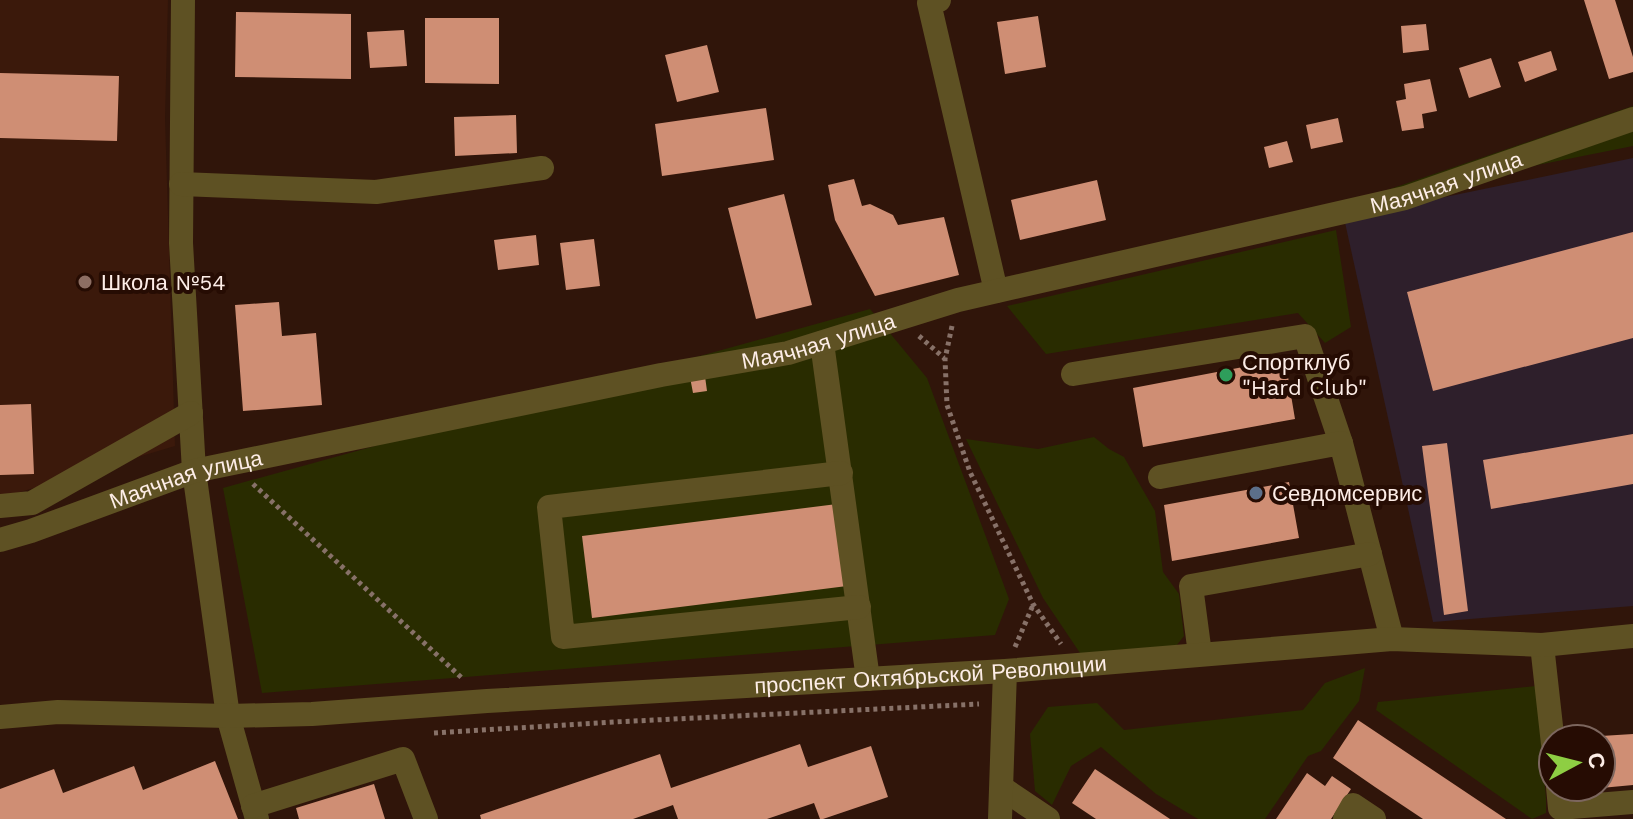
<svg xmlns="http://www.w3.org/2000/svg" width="1633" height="819" font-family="'Work Sans',sans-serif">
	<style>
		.built { fill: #3b190b }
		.industrial { fill: #2e1f2b }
		.green { fill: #292c00 }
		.building { fill: #cf8e74 }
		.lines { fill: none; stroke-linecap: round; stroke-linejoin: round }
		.path { stroke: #877168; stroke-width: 5; stroke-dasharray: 4 4; stroke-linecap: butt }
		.minor { stroke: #5e5123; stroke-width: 24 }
		.education-dot { fill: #8d6e63; stroke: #260c03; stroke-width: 3 }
		.leisure-dot { fill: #2e9e5b; stroke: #260c03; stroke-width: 3 }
		.service-dot { fill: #5c6f8a; stroke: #260c03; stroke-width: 3 }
		.labels { text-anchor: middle; stroke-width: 8; stroke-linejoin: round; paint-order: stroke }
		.street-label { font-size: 22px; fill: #fdede7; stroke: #260c03 }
		.poi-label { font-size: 22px; fill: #fdede7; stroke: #260c03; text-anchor: start }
	</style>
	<rect width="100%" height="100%" fill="#30150a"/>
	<path class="built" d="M0 0H168L165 118 175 446 0 498Z"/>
	<path class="industrial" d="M1633 158V606L1433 622 1344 218Z"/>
	<path class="green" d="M1633 106V146L1352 202Z
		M1336 230 1351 327 1325 343 1298 313 1046 354 1007 306Z
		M870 309 927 378 1009 599 995 635 262 693 223 488Z
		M1094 437 1109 449 1124 457 1155 511 1163 572 1179 594 1184 636 1176 646 1082 656 1043 598 966 439 1038 449Z
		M1365 668 1359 701 1321 751 1308 756 1265 819H1198L1156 794 1101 747 1071 766 1052 805 1035 791 1030 734 1048 707 1097 703 1124 730 1303 710 1325 683Z
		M1536 686 1546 798V813L1532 819 1376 710 1378 702Z"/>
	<path class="building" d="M1584 0H1615L1633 57V72L1609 79Z
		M236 12 351 14V79L235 77Z
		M1038 16 1046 67 1005 74 997 22Z
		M425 18H499V84L425 83Z
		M1426 24 1429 50 1403 53 1401 26Z
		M404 30 407 66 370 68 367 32Z
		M707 45 719 92 677 102 665 55Z
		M1551 51 1557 70 1525 82 1518 62Z
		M1491 58 1501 87 1469 98 1459 68Z
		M0 73 119 76 117 141 0 138Z
		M1430 79 1437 111 1422 114 1424 128 1402 131 1396 101 1406 99 1404 84Z
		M766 108 774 160 662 176 655 124Z
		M516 115 517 153 455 156 454 117Z
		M1338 118 1343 142 1311 149 1306 125Z
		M1287 141 1293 162 1269 168 1264 147Z
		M854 179 862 206 870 204 893 215 898 225 944 217 959 275 875 296 835 220 828 185Z
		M1097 180 1106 220 1020 240 1011 200Z
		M784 194 812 305 756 319 728 208Z
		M1633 232V338L1433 391 1407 292Z
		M536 235 539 265 498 270 494 240Z
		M594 239 600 286 566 290 560 243Z
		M279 302 282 336 316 333 322 405 243 411 235 305Z
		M1285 359 1295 419 1143 447 1133 388Z
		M704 369 707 391 693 393 689 372Z
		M31 404 34 474 0 475V405Z
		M1633 434V484L1491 509 1483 460Z
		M1447 443 1468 611 1444 615 1422 446Z
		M1289 482 1299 538 1172 561 1164 505Z
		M837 504 847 586 592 618 582 536Z
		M1358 720 1506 819H1423L1375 787 1333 758Z
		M1633 734V785L1601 788V736Z
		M800 744 808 767 871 746 888 797 823 819H820L814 803 767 819H678L673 805 633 819H481L480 815 660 754 671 788Z
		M215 761 238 819H0V789L54 769 63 793 134 766 143 790Z
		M1095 769 1170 819H1096L1072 803Z
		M1307 773 1325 786 1332 776 1351 789 1331 819H1276Z
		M374 784 385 819H299L296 808Z"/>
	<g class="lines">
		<path class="path" d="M952 326 945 359 947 405 970 472 1033 604 1061 644
			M919 336 944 358
			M253 484 463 679
			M1015 647 1033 605
			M434 733 614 722 979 704"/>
		<g class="minor">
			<path d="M183 0 181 243 194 471 228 716 257 819"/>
			<path d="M939 0 929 3 996 291"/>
			<path d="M181 184 376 192 542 168"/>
			<path d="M822 343 868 679"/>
			<path d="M1073 374 1305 336 1341 443"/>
			<path d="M841 473 549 507 563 637 859 607"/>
			<path d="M1160 477 1341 443 1392 639"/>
			<path d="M0 506 32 503 191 413"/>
			<path id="s1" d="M0 540 31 531 194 471 661 375 788 353 958 300 1405 198 1633 119"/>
			<path d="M1542 645 1553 744"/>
			<path d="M1200 654 1191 586 1370 554"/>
			<path id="s2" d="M0 717 58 712 228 716 312 714 487 701 1005 671 1392 639 1542 645 1633 636"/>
			<path d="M1558 787 1560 808 1633 802"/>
			<path d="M1002 788 1048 819"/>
			<path d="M253 806 403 759 426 819"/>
			<path d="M1000 819 1005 671"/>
			<path d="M1345 819 1353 805 1374 819"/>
		</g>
	</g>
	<circle class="education-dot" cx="85" cy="282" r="8"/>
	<circle class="leisure-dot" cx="1226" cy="375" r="8"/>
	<circle class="service-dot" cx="1256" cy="493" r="8"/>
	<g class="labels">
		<g class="street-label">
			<text dy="8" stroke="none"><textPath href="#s1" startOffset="1492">Маячная улица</textPath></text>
			<text dy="8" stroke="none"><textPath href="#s1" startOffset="844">Маячная улица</textPath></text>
			<text dy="8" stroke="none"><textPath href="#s1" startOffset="196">Маячная улица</textPath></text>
			<text dy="8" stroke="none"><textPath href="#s2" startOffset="932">проспект Октябрьской Революции</textPath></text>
		</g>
		<g class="poi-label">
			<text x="101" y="290">Школа №54</text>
			<text x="1242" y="370">Спортклуб<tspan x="1242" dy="25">"Hard Club"</tspan></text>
			<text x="1272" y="501">Севдомсервис</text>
		</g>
	</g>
	<g transform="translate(1577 763) rotate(83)"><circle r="38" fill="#260c03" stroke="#7c665e" stroke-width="2"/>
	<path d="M0-6L14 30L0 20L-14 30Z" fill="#8ece43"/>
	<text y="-12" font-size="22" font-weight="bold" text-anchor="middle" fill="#fdede7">С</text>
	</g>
</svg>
